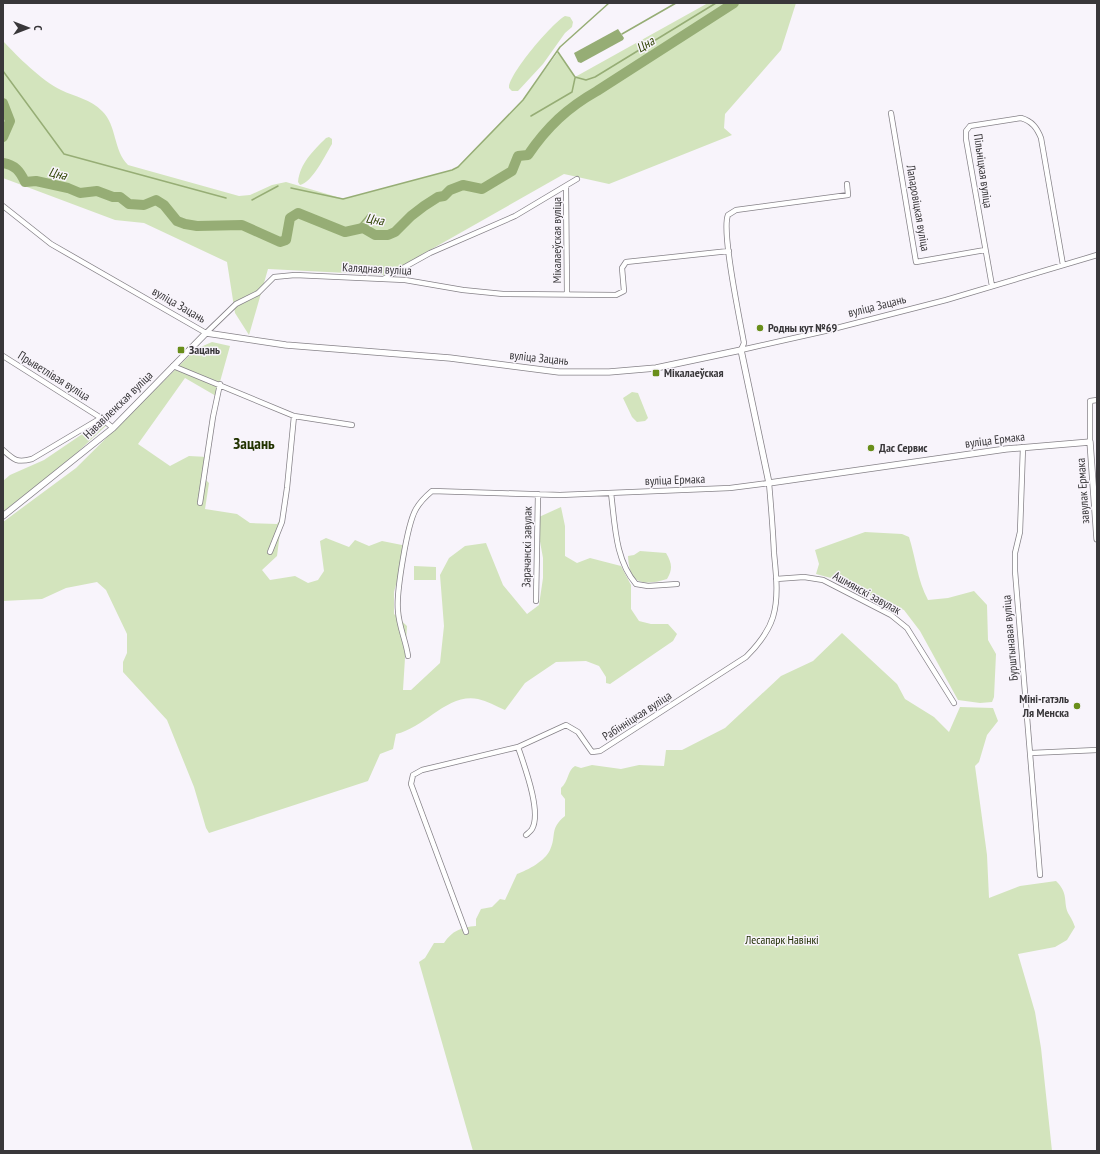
<svg xmlns="http://www.w3.org/2000/svg" width="1100" height="1154" font-family="'PT Sans Narrow',sans-serif">
	<style>
		.green { fill: #d3e4bd }
		.water { fill: #96ad75 }
		.lines { fill: none; stroke-linecap: round; stroke-linejoin: round }
		.stream { stroke: #96ad75; stroke-width: 1.5 }
		.river { stroke: #96ad75; stroke-width: 10 }
		.minor-casing { stroke: #868288; stroke-width: 6 }
		.tertiary-casing { stroke: #868288; stroke-width: 7 }
		.minor { stroke: #fff; stroke-width: 4.5 }
		.tertiary { stroke: #fff; stroke-width: 5.5 }
		.poi-dot { fill: #698e1a; stroke: #f8f4fb; stroke-width: 1.5 }
		.labels { text-anchor: middle; stroke-width: 3; stroke-linejoin: round; paint-order: stroke }
		.street-label { font-size: 12px; fill: #39373a; stroke: #f8f4fb }
		.poi-label { font-size: 12px; font-weight: bold; fill: #39373a; stroke: #f8f4fb; text-anchor: start }
		.park-label { font-size: 12px; fill: #212f04; stroke: #f8f4fb }
		.water-label { font-size: 13px; font-style: italic; fill: #2d4100; stroke: #f8f4fb }
		.district-label { font-size: 16px; font-weight: bold; fill: #230; stroke: #f8f4fb }
	</style>
	<rect width="100%" height="100%" fill="#f8f4fb"/>
	<path class="green" d="M708 3H796L781 50 725 114 724 128 732 135 609 184 564 174 386 275 268 269 249 335 235 313 227 262 144 223 115 220 3 178V41C18 57 41 80 61 90 75 97 91 99 102 111 117 125 113 150 128 165L239 196 250 195 272 185 286 182 344 199 452 170 458 167 523 100 558 52 575 77Z
		M565 16 570 17 573 22 572 27 565 33 543 64 518 91H512L509 88C508 75 552 23 565 16Z
		M329 137 332 139V144C326 154 312 183 300 185L298 182C300 163 313 151 326 138Z
		M212 342 230 346 216 396 185 378 138 444 170 466 189 456 208 457 204 478 209 483 205 509 237 514 250 523 277 524 282 517 277 556 262 570 270 580 295 576 308 583 318 580 324 571 320 541 326 538 349 547 355 540 369 546 382 541 407 546 394 592V614L407 626 403 690H411L440 663 444 626 440 575 449 558 465 546 486 543 503 585 527 614 539 605 543 578V558L539 536V517L561 507 565 526V556L577 563 590 558 621 566 631 585V609L639 621 651 624H668L677 634 673 641 610 684 606 683V677L599 666 586 661 556 662 525 683 505 710C496 706 487 701 478 699 447 693 425 728 396 734L393 749 380 754 368 781 209 833 206 828 194 787 167 720 123 672V662L127 653V634L106 590 97 582 66 588 42 599 3 601V522L76 468 196 349Z
		M632 392 638 393 648 418 645 421 637 422 632 417 623 398Z
		M103 420 108 424 69 460 3 512V481L10 475 44 460Z
		M865 532 902 534 909 537C916 559 917 579 928 600L948 598 974 591 987 605 988 640 996 654 994 697 992 702 980 703 958 700 920 631 904 610 831 578 816 574 819 564 815 550Z
		M640 551 666 553C672 563 673 569 667 579 644 586 629 585 628 556L634 555Z
		M414 566 436 567V580H414Z
		M842 633 897 684 905 699 934 717 949 732 960 707 993 708 998 721 987 735 979 762 975 766 987 855 989 898 1020 886 1056 881C1069 894 1063 901 1068 913 1071 918 1073 921 1075 927L1067 940 1055 947 1018 954 1035 1012 1041 1048 1052 1151H473L419 962 425 958 434 943H444C452 931 461 927 476 926V919L481 909 492 907 500 899 505 900 517 874C528 870 545 861 550 850 557 835 549 829 565 816V799L561 794V788C569 781 567 771 575 766L581 768 592 765 621 769 639 765 664 766 666 750H682L725 728 781 676 813 661Z"/>
	<path class="water" d="M618 29 624 38 623 40 581 63 578 62 574 53Z"/>
	<g class="lines">
		<path class="stream" d="M622 34 676 3
			M558 52 575 77 586 80 595 77 716 3
			M3 71 64 154 226 198
			M531 116 572 92 575 78
			M291 188 343 199 452 170 458 167 523 100 560 47 609 3
			M252 200 278 186
			M356 229 368 215"/>
		<path class="river" d="M3 103 10 121 3 137
			M3 163C15 165 20 171 25 182L36 181 68 188 80 193 97 191 113 197H120L129 204 144 205 156 200 164 205 177 221 185 224 197 226 242 225 280 242 286 240 290 218 298 213 345 232 363 228 375 235H388L395 232 411 216 424 206 438 197 444 196 450 190 463 185 482 189 512 171 518 156 528 155C547 127 567 108 597 91L734 3"/>
		<defs>
			<path id="minor" d="M891 113 916 262 985 250
				M566 186 567 294
				M3 206 51 244 206 333 236 304 258 293 274 277 295 275 405 280 463 290 503 294 616 295 624 291 622 268 626 262 729 251
				M385 278 430 253 515 216 577 179
				M992 286 966 139V131L970 126 1021 118C1032 121 1037 128 1041 138L1063 265
				M741 350 825 331 946 300 1097 255
				M741 350 744 343C740 320 721 231 728 215L736 210 848 195 847 184
				M3 356 101 418 113 428
				M173 366 294 416 352 425
				M1090 442V401L1097 400
				M1023 447 1020 532 1015 553V571L1040 875
				M3 450C14 460 17 463 32 459L101 418
				M611 493C615 524 615 560 636 584L648 586 677 584
				M200 503 213 417 220 384
				M270 552 282 522 287 488 294 416
				M776 579 804 577 823 580 891 615 907 628 954 703
				M536 601 538 494
				M408 656C406 641 399 627 398 611 396 594 407 524 416 509 420 502 426 496 432 491L560 495 730 488 769 483C771 506 773 529 774 553 776 573 779 597 773 617 768 633 757 646 746 657L600 751 592 752 578 732 566 725 518 747 422 770 413 775 411 784 466 932
				M518 747C524 765 542 812 532 829 531 831 527 834 526 835
				M1031 753 1097 750"/>
			<path id="tertiary" d="M3 516 113 428 206 333 286 345 450 358 559 372H609L656 368 741 350 769 483 1006 449 1090 442 1097 539"/>
		</defs>
		<use href="#minor" class="minor-casing"/>
		<use href="#tertiary" class="tertiary-casing"/>
		<use href="#minor" class="minor"/>
		<use href="#tertiary" class="tertiary"/>
	</g>
	<g class="poi-dot">
		<circle cx="760" cy="328" r="4"/>
		<rect x="177" y="346" width="8" height="8" rx="2"/>
		<rect x="652" y="369" width="8" height="8" rx="2"/>
		<circle cx="871" cy="448" r="4"/>
		<circle cx="1077" cy="706" r="4"/>
	</g>
	<g class="labels">
		<g class="street-label">
			<text transform="translate(983 171) rotate(82)" y="4">Пільніцкая вуліца</text>
			<text transform="translate(918 208) rotate(80)" y="4">Лапаровіцкая вуліца</text>
			<text transform="translate(557 240) rotate(-90)" y="4">Мікалаеўская вуліца</text>
			<text transform="translate(377 269) rotate(3)" y="4">Калядная вуліца</text>
			<text transform="translate(179 305) rotate(30)" y="4">вуліца Зацань</text>
			<text transform="translate(877 306) rotate(-14)" y="4">вуліца Зацань</text>
			<text transform="translate(539 358) rotate(6)" y="4">вуліца Зацань</text>
			<text transform="translate(54 376) rotate(32)" y="4">Прыветлівая вуліца</text>
			<text transform="translate(118 405) rotate(-44)" y="4">Нававіленская вуліца</text>
			<text transform="translate(995 440) rotate(-7)" y="4">вуліца Ермака</text>
			<text transform="translate(675 480) rotate(-2)" y="4">вуліца Ермака</text>
			<text transform="translate(1083 491) rotate(-94)" y="4">завулак Ермака</text>
			<text transform="translate(527 547) rotate(-89)" y="4">Зарачанскі завулак</text>
			<text transform="translate(867 593) rotate(29)" y="4">Ашмянскі завулак</text>
			<text transform="translate(1010 638) rotate(-95)" y="4">Бурштынавая вуліца</text>
			<text transform="translate(637 716) rotate(-33)" y="4">Рабінніцкая вуліца</text>
		</g>
		<g class="poi-label">
			<text x="768" y="332">Родны кут №69</text>
			<text x="189" y="354">Зацань</text>
			<text x="664" y="377">Мікалаеўская</text>
			<text x="879" y="452">Дас Сервис</text>
			<text x="1069" y="703" text-anchor="end">Міні-гатэль<tspan x="1069" dy="14">Ля Менска</tspan></text>
		</g>
		<g class="park-label">
			<text x="782" y="944">Лесапарк Навінкі</text>
		</g>
		<g class="water-label">
			<text transform="translate(645 44) rotate(-32)" y="5">Цна</text>
			<text transform="translate(58 173) rotate(14)" y="5">Цна</text>
			<text transform="translate(375 219) rotate(10)" y="5">Цна</text>
		</g>
		<g class="district-label">
			<text x="254" y="449">Зацань</text>
		</g>
	</g>
	<rect width="1100" height="1154" fill="none" stroke="#39373a" stroke-width="8"/>
	<g transform="translate(28 28) rotate(90)" stroke="#f8f4fb" stroke-width="3" paint-order="stroke">
	<path d="M0-3L7 15L0 10L-7 15Z" fill="#39373a"/>
	<text y="-6" font-size="11" font-weight="bold" text-anchor="middle" fill="#39373a">С</text>
	</g>
</svg>
